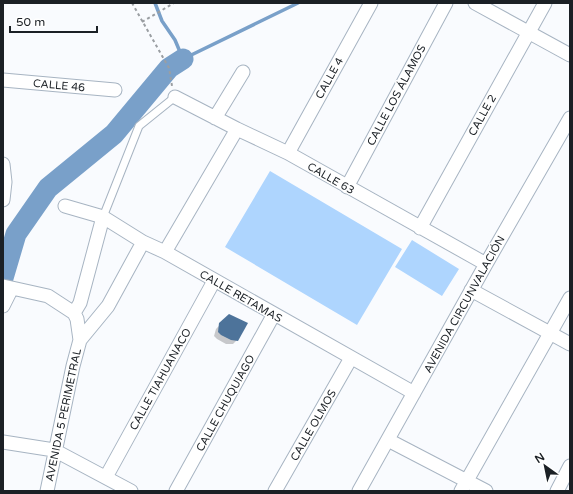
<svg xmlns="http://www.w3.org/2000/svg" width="573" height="494" font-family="'Varela Round',sans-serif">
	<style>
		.green { fill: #aed5fe }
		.shadow { fill: #0003 }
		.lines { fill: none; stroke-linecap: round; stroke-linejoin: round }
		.stream { stroke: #79a0c9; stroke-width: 3.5 }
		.river { stroke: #79a0c9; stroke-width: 21 }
		.building { fill: #4d739a }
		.service-casing { stroke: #a7b4c2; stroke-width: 9 }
		.minor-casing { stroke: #a7b4c2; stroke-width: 15 }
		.path { stroke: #9a9ea2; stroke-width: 2; stroke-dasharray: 3 3; stroke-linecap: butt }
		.service { stroke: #fff; stroke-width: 7 }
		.minor { stroke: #fff; stroke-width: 13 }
		.labels { text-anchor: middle; stroke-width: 3; stroke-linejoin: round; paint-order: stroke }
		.street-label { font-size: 11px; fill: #1b2025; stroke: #fff }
	</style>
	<rect width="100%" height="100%" fill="#f9fbfe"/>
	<path class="green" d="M270 171 402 249 357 325 225 247Z
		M412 240 459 269 442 296 395 267Z"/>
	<path class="shadow" d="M229 315 237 340 233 344H226L217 339 214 336 216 329Z"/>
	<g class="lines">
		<path class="stream" d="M155 3 162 21 175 40 183 59 298 3"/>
		<path class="river" d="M3 278 16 234 48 188 114 134 169 68 183 59"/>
	</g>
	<path class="building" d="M229 314 248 323 238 341 231 340 221 335 218 332 219 323Z"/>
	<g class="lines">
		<defs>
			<path id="service" d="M103 217 139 126 175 97"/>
			<path id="minor" d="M475 3 570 55
				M3 80 115 90
				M175 97 237 129 288 153 486 264
				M215 118 243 72
				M288 153 371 3
				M3 164 5 182 3 200
				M347 187 446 3
				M65 206 103 217 143 242 165 252 414 393
				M420 228 545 3
				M165 252 237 129
				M3 286 48 296 74 313 77 319 80 340 73 366 47 491
				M471 290 570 344
				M3 306 12 288
				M74 313 80 303 103 217
				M80 340 108 306 143 242
				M388 440 486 491
				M3 442 54 450 131 491
				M106 477 214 281
				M176 491 274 314
				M275 491 351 358
				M359 491 486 264 570 118
				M461 491 570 298
				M557 491 570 466"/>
		</defs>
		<use href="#service" class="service-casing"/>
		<use href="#minor" class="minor-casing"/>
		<path class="path" d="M132 3 169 68 172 86
			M142 22 174 3"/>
		<use href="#service" class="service"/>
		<use href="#minor" class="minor"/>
	</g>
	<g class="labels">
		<g class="street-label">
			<text transform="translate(329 78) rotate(-61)" y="4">CALLE 4</text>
			<text transform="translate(59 85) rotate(5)" y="4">CALLE 46</text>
			<text transform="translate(396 95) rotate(-62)" y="4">CALLE LOS ÁLAMOS</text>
			<text transform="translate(482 115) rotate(-61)" y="4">CALLE 2</text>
			<text transform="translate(331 178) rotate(30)" y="4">CALLE 63</text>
			<text transform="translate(241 296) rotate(30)" y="4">CALLE RETAMAS</text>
			<text transform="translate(464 304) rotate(-61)" y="4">AVENIDA CIRCUNVALACIÓN</text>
			<text transform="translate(160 379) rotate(-61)" y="4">CALLE TIAHUANACO</text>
			<text transform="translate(225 403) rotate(-61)" y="4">CALLE CHUQUIAGO</text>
			<text transform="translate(63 415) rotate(-78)" y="4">AVENIDA 5 PERIMETRAL</text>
			<text transform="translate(313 425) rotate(-60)" y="4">CALLE OLMOS</text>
		</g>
	</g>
	<rect width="573" height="494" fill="none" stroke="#1b2025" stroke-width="8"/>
	<g transform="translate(545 466) rotate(327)" stroke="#ffffff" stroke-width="3" paint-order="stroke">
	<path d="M0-3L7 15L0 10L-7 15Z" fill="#1b2025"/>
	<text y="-6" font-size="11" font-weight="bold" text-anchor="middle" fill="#1b2025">N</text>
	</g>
	<path d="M10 26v6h87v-6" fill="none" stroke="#1b2025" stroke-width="2"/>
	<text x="16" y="26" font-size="12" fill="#1b2025" stroke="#ffffff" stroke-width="3" paint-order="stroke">50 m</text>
</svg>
